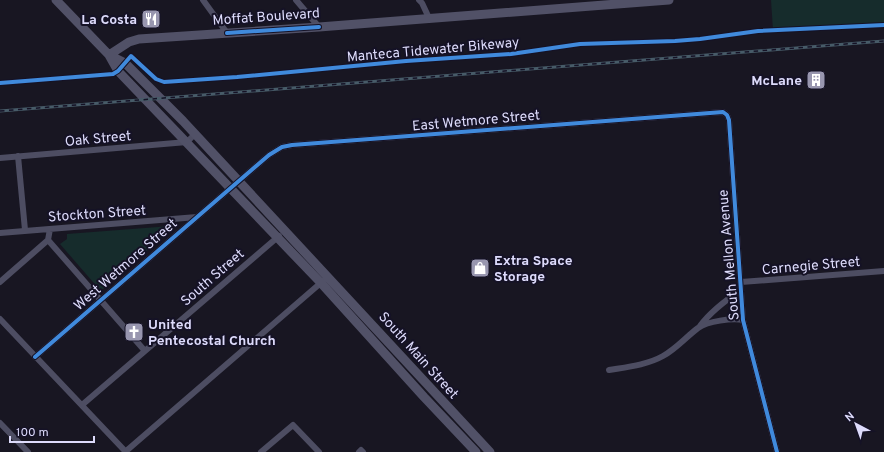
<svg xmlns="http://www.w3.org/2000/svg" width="884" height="452" font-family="Overpass,sans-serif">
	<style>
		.green { fill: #162c2c }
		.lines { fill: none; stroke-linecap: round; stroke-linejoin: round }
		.minor { stroke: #4d4d62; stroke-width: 6 }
		.secondary { stroke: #515167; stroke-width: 9 }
		.rail-casing { stroke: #475b68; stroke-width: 3 }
		.rail { stroke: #151226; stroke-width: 1.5; stroke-dasharray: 4.5; stroke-linecap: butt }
		.cycleway-casing { stroke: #151226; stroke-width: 6 }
		.cycleway { stroke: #408adc; stroke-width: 4 }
		.labels { text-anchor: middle; stroke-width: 4; stroke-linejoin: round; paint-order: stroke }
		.street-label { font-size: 14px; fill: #dddbfb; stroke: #151226 }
		.poi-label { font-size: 14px; font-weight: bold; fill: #dddbfb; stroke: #151226; text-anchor: end }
	</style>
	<rect width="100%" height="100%" fill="#181622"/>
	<path class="green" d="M771 0H884V25L773 30Z
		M171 226 172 229 103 289H99L60 244 67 239V234Z"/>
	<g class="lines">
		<path class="minor" d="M203 0 227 33
			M296 0 319 27
			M419 0 422 3 429 18
			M18 156 25 230
			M0 158 187 142 195 134
			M50 229 48 240 145 351
			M0 233 197 217
			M0 282 48 240
			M741 282 884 271
			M0 319 126 452
			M700 326C711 311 726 300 741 290
			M35 357 269 155 282 147 292 145 723 112 727 115 729 120 743 320 777 452
			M609 370C627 367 647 365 663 356 676 349 686 337 698 328 708 321 732 318 743 320
			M82 405 279 236
			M0 423 28 452
			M125 452 323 281
			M261 452 293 425 319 452
			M359 452 361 450 363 452"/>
		<path class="secondary" d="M56 0 109 55 118 71 321 283 424 397 476 452
			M109 55 129 42 139 39 319 27 669 0
			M109 55 125 63 183 121 490 452"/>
		<defs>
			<path id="rail" d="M0 111 884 41"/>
		</defs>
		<use href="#rail" class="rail-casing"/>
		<use href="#rail" class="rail"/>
		<defs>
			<path id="cycleway" d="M227 33 319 27
				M0 83 113 74 118 71 131 56 156 79 164 82 237 77 406 61 511 54 580 44 675 41 700 39 758 31 884 25
				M35 357 269 155 282 147 292 145 723 112 727 115 729 120 743 320 777 452"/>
		</defs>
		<use href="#cycleway" class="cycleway-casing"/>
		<use href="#cycleway" class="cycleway"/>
	</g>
	<defs>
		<symbol id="restaurant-square" viewBox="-11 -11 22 22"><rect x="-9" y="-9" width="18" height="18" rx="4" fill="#9896af" stroke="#151226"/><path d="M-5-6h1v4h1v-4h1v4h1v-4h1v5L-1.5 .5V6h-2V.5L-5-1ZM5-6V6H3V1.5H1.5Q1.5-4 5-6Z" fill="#fff"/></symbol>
		<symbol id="building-square" viewBox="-11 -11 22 22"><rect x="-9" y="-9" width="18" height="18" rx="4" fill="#9896af" stroke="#151226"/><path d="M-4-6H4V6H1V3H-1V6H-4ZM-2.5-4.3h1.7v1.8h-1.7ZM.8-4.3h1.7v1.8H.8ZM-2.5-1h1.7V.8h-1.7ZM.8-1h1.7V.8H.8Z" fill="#fff"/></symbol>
		<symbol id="shop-square" viewBox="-11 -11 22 22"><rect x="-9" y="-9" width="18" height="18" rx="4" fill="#9896af" stroke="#151226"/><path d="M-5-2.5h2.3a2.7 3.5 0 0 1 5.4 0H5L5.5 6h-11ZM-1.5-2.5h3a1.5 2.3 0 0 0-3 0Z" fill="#fff"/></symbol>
		<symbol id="church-square" viewBox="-11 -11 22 22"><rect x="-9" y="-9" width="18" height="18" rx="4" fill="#9896af" stroke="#151226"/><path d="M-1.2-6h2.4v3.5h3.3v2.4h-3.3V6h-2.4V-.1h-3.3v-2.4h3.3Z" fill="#fff"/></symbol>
	</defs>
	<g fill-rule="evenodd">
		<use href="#restaurant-square" x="140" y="8" width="22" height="22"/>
		<use href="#building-square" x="805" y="69" width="22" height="22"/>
		<use href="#shop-square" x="469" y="257" width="22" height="22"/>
		<use href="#church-square" x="123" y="321" width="22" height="22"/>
	</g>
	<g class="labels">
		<g class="street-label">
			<text transform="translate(266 16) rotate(-4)" y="5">Moffat Boulevard</text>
			<text transform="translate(433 49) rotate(-5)" y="5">Manteca Tidewater Bikeway</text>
			<text transform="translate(476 120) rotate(-5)" y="5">East Wetmore Street</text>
			<text transform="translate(98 138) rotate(-5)" y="5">Oak Street</text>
			<text transform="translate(97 213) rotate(-4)" y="5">Stockton Street</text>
			<text transform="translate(728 255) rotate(-95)" y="5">South Mellon Avenue</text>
			<text transform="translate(125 264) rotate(-41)" y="5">West Wetmore Street</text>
			<text transform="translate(811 265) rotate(-5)" y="5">Carnegie Street</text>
			<text transform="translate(212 277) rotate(-41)" y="5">South Street</text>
			<text transform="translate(419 355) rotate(48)" y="5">South Main Street</text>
		</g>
		<g class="poi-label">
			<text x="137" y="24">La Costa</text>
			<text x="802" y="85">McLane</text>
			<text x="494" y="265" text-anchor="start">Extra Space<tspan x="494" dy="16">Storage</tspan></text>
			<text x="148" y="329" text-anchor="start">United<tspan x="148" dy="16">Pentecostal Church</tspan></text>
		</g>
	</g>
	<g transform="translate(856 424) rotate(319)" stroke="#151226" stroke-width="3" paint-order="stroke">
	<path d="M0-3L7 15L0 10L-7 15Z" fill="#dddbfb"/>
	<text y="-6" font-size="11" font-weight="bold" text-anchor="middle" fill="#dddbfb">N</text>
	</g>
	<path d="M10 436v6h84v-6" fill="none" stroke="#dddbfb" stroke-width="2"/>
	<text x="16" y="436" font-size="12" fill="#dddbfb" stroke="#151226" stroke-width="3" paint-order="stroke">100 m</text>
</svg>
